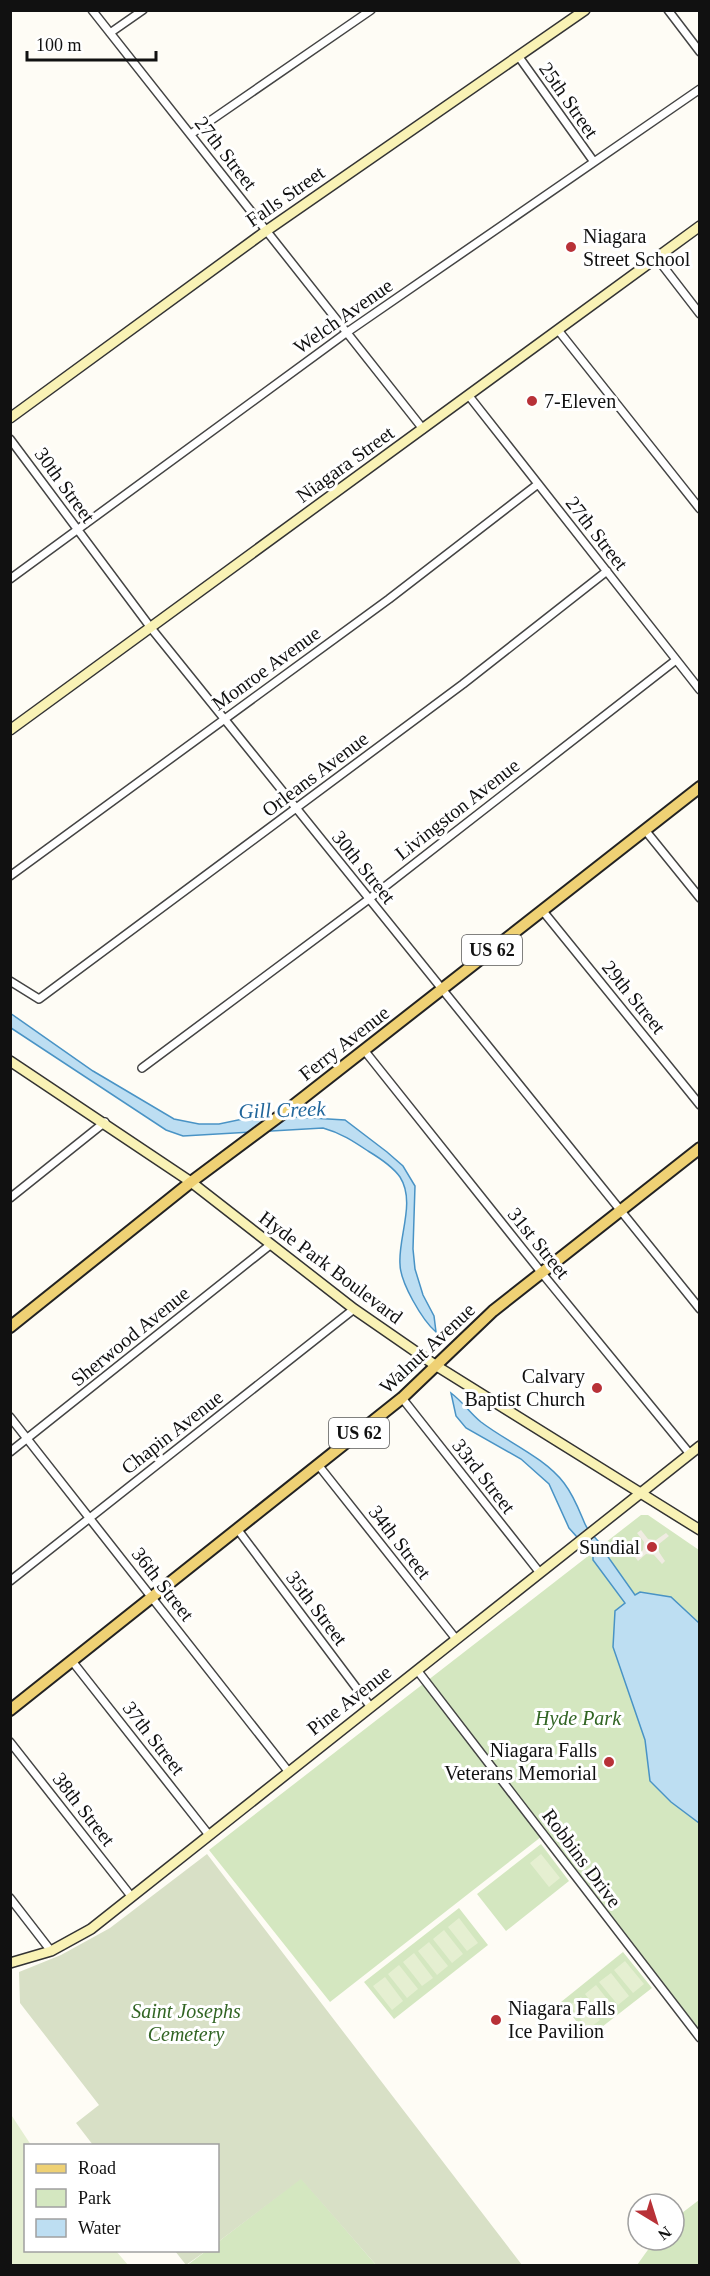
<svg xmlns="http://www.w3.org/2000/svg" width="710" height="2276" font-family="'Times New Roman',serif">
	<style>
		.green { fill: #d4e7c0 }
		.cemetery { fill: #d8e0c6 }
		.pitch { fill: #e5efd1 }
		.plaza { fill: #f0ece2 }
		.water { fill: #bddef2; stroke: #4993c5; stroke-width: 1.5 }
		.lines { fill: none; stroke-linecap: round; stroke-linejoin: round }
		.street-casing { stroke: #444; stroke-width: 10 }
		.secondary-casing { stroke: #333; stroke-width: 12 }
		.primary-casing { stroke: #222; stroke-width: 14 }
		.street { stroke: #fff; stroke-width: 7 }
		.secondary { stroke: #f9f2b5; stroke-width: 9 }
		.primary { stroke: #efd174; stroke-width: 10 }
		.poi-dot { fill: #b83137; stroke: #fff; stroke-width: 2 }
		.labels { text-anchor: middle; stroke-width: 6; stroke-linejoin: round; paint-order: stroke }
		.shield { fill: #fff; stroke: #585858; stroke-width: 1.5 }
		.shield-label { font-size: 18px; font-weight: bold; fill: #111 }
		.street-label { font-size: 20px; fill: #111; stroke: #fff }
		.poi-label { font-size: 20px; fill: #111; stroke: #fff; text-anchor: start }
		.park-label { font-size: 20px; font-style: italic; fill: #326524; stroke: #fff }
		.water-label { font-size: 21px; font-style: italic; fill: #21669b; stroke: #fff }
	</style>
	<rect width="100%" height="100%" fill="#fefcf5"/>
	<path class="green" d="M641 1515H648L699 1550V2031L546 1833 330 2002 209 1850Z
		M541 1844 569 1881 506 1931 477 1894Z
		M459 1908 488 1945 394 2019 364 1982Z
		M623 1952 652 1988 589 2037 561 2002Z
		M301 2178 376 2265 186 2266 206 2251 218 2250V2242Z
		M699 2200V2265H637L655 2240H674V2219Z"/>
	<path class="cemetery" d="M207 1854 522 2265H376L301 2179 218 2242V2146L93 2145 76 2123 99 2105 20 2003 19 1972 61 1955 110 1928Z
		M175 2251H206L186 2265Z"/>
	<path class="pitch" d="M541 1854 560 1878 549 1887 530 1863Z
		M459 1918 478 1943 467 1951 448 1927Z
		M444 1930 463 1954 452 1963 433 1939Z
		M429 1942 448 1966 437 1975 418 1951Z
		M414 1953 433 1978 422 1986 403 1962Z
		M625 1961 644 1984 633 1993 614 1970Z
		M399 1965 418 1989 407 1998 388 1974Z
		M611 1973 629 1996 618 2005 599 1982Z
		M385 1977 403 2001 392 2010 373 1986Z
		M596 1985 614 2008 603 2017 585 1994Z
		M581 1997 600 2020 588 2029 570 2005Z
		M10 2113 31 2145 26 2146V2250L116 2251 128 2265H11Z"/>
	<path class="plaza" d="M641 1530 648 1539 656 1540 666 1533 669 1536 659 1544V1552L665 1561 662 1564 654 1555 646 1554 638 1561 635 1557 643 1550 644 1542 637 1533Z"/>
	<path class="water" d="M10 1013 93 1071 174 1119 199 1124H219L262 1115 345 1120 387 1152 403 1166 415 1186 413 1249 415 1269 423 1295 434 1316 436 1332C422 1320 400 1282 400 1264 398 1237 416 1202 400 1177 393 1167 378 1157 368 1151 353 1141 341 1133 323 1128L183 1136 166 1130 11 1028Z
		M451 1393C463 1402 470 1413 481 1422 507 1442 544 1457 564 1483 574 1496 579 1510 585 1524 590 1536 603 1542 606 1554L635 1595 640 1592 671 1597 699 1623V1823L671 1802 650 1781 645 1740 613 1647 615 1611 625 1603 593 1560V1555L569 1528 549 1484 521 1459 466 1428 456 1416Z"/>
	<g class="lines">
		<defs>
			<path id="street" d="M92 10 423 429
				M668 10 700 52
				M110 33 143 10
				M519 57 594 162
				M191 134 371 10
				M656 257 700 314
				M558 330 700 509
				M469 396 700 690
				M10 439 151 628 700 1309
				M10 579 346 333 700 89
				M645 830 700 898
				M10 876 389 599 538 484
				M542 910 700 1105
				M10 981 39 999 463 684 607 571
				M364 1050 541 1272 690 1454
				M142 1068 369 899 676 660
				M10 1198 105 1122
				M402 1398 540 1573
				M10 1417 288 1771
				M10 1452 270 1245
				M319 1466 456 1639
				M238 1530 370 1706
				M10 1581 354 1309
				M72 1661 209 1835
				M417 1670 700 2038
				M10 1742 131 1896
				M10 1898 51 1951"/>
			<path id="secondary" d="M10 418 266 231 585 10
				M10 730 700 226
				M10 1061 191 1182 354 1309 435 1365 700 1530
				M10 1963 51 1951 91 1929 700 1446"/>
			<path id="primary" d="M10 1327 191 1182 285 1112 700 787
				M10 1710 402 1398 493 1311 700 1148"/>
		</defs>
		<use href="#street" class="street-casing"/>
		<use href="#secondary" class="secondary-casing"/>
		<use href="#primary" class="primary-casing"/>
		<use href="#street" class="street"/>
		<use href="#secondary" class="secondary"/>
		<use href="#primary" class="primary"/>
	</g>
	<g class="poi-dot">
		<circle cx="571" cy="247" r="6"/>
		<circle cx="532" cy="401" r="6"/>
		<circle cx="597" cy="1388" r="6"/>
		<circle cx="652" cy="1547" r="6"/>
		<circle cx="609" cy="1762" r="6"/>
		<circle cx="496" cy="2020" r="6"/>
	</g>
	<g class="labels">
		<g class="shield">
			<rect x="462" y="935" width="60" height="30" rx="4.5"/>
			<rect x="329" y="1418" width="60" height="30" rx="4.5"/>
		</g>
		<g class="shield-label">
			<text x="492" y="956">US 62</text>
			<text x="359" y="1439">US 62</text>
		</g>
		<g class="street-label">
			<text transform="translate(569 100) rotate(55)" y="7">25th Street</text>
			<text transform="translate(226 153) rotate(52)" y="7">27th Street</text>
			<text transform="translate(285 196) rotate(-35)" y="7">Falls Street</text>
			<text transform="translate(343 316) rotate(-35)" y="7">Welch Avenue</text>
			<text transform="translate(345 464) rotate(-36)" y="7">Niagara Street</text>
			<text transform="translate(65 485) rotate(54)" y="7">30th Street</text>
			<text transform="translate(597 533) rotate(52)" y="7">27th Street</text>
			<text transform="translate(266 668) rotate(-36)" y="7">Monroe Avenue</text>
			<text transform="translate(315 774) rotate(-37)" y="7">Orleans Avenue</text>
			<text transform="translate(457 809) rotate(-38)" y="7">Livingston Avenue</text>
			<text transform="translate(364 867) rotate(51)" y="7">30th Street</text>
			<text transform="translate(634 997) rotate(51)" y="7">29th Street</text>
			<text transform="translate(344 1043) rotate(-38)" y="7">Ferry Avenue</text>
			<text transform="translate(539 1243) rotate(51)" y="7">31st Street</text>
			<text transform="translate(331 1267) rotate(37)" y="7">Hyde Park Boulevard</text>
			<text transform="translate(130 1336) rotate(-39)" y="7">Sherwood Avenue</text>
			<text transform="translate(427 1348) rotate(-43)" y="7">Walnut Avenue</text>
			<text transform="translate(172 1432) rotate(-38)" y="7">Chapin Avenue</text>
			<text transform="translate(484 1476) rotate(52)" y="7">33rd Street</text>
			<text transform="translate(400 1542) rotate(52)" y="7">34th Street</text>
			<text transform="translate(163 1584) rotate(52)" y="7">36th Street</text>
			<text transform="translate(317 1608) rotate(53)" y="7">35th Street</text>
			<text transform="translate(349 1700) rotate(-38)" y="7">Pine Avenue</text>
			<text transform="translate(154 1738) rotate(52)" y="7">37th Street</text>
			<text transform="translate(84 1809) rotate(52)" y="7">38th Street</text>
			<text transform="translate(582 1858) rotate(53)" y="7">Robbins Drive</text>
		</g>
		<g class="poi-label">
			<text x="583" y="243">Niagara<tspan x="583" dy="23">Street School</tspan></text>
			<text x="544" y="408">7-Eleven</text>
			<text x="585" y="1383" text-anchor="end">Calvary<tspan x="585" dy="23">Baptist Church</tspan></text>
			<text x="640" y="1554" text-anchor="end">Sundial</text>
			<text x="597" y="1757" text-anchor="end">Niagara Falls<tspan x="597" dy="23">Veterans Memorial</tspan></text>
			<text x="508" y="2015">Niagara Falls<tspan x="508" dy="23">Ice Pavilion</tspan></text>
		</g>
		<g class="park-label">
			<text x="578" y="1725">Hyde Park</text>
			<text x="186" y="2018">Saint Josephs<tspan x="186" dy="23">Cemetery</tspan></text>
		</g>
		<g class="water-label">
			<text transform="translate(282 1110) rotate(-2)" y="7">Gill Creek</text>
		</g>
	</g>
	<rect width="710" height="2276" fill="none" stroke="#111111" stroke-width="24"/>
	<rect x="24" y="2144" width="195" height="108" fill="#ffffff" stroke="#a0a0a0" stroke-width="1.5"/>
	<rect x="36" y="2164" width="30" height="9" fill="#efd174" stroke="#a0a0a0" stroke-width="1.5"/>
	<text x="78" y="2174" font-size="18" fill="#111111">Road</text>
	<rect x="36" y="2189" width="30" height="18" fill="#d4e7c0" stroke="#a0a0a0" stroke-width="1.5"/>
	<text x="78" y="2204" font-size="18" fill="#111111">Park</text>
	<rect x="36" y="2219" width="30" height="18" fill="#bddef2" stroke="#a0a0a0" stroke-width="1.5"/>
	<text x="78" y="2234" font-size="18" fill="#111111">Water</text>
	<g transform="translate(656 2222) rotate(142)"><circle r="28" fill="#ffffff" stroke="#a0a0a0" stroke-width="1.5"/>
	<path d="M0-4.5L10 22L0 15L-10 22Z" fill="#b83137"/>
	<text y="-9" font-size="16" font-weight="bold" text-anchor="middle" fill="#111111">N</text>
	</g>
	<path d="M27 51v9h129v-9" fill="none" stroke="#111111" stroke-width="3"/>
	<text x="36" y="51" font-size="18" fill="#111111" stroke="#ffffff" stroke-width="4.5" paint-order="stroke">100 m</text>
</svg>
